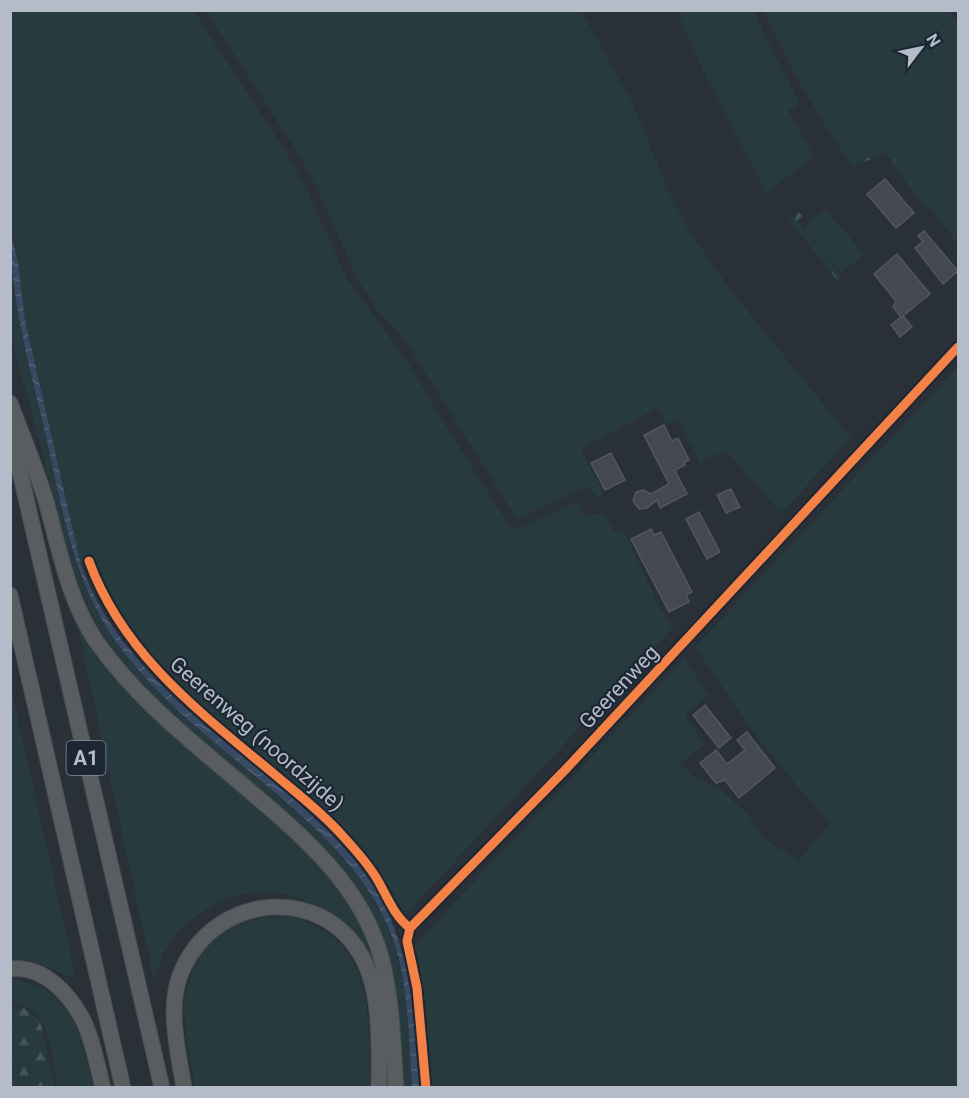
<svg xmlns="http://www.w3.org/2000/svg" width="969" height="1098" font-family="Roboto,sans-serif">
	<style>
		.green { fill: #273a3e }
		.forest { fill: url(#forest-firs) }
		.water { fill: url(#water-waves) }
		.building { fill: #444950; stroke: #52575f; stroke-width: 1.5 }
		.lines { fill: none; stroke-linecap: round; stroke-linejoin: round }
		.street-casing { stroke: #484c53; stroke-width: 10 }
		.highway-casing { stroke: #474c53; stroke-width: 17 }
		.street { stroke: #5a5e66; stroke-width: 8 }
		.highway { stroke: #5a5d60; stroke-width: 15 }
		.cycleway-casing { stroke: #1d2633; stroke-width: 13 }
		.cycleway { stroke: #f48246; stroke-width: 9 }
		.labels { text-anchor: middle; stroke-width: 4.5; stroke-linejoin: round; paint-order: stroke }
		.shield { fill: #1d2633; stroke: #878f9c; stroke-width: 1.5 }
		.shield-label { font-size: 20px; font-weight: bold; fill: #b4bcc9 }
		.street-label { font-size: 21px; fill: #b4bcc9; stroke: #1d2633 }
	</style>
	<defs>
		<pattern id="forest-firs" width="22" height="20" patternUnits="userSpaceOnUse" patternTransform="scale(1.5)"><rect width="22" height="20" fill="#273a3e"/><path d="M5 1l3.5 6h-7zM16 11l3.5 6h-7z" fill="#445559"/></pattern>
		<pattern id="water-waves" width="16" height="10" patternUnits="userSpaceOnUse" patternTransform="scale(1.5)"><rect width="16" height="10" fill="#384963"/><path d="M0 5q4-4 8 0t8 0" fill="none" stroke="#526178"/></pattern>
	</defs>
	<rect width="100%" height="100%" fill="#2a3038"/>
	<path class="green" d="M10 11H194L286 152 306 188 348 280 411 367 436 410 512 530 578 502 585 517 603 512 615 532 625 533 659 606 673 627 405 915 390 888 341 828 269 762 193 699 157 665 117 615 90 560 80 562 25 320 18 262 11 227Z
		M206 11H581L632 101 667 188 689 231 733 293 851 438 781 513 726 451 700 462 677 420 666 424 657 408 581 449 604 494 597 497 588 486 517 519 405 340 378 311 357 278 315 184 294 147Z
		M677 11H754C767 43 785 72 800 104L788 111 814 157 766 193 701 66Z
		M764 11H950L958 23V245L886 147 853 167C818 119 788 65 764 11Z
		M825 209 864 254 841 273 803 228Z
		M10 264C13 278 14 293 17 307 25 360 40 413 52 466 65 521 74 576 105 625 147 692 214 741 274 793 326 837 376 882 396 950 409 994 409 1042 412 1087H403L369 909 356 887 328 853 309 834 169 713 122 663 97 626 79 585 70 558 14 347 11 332Z
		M958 367V1087H430L420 965 415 945 684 658 709 695 685 715 705 745 681 762 691 775 721 790 732 800 748 815 766 840 799 860 830 823 792 780 755 734 695 647Z
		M75 615 91 644 316 857 333 877 360 922 376 963 391 1087H381L378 991 324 910C308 902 291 894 272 892 237 889 199 909 176 934 165 947 159 964 154 980Z
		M10 688H11L76 978C51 972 40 957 11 960Z
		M291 916C377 944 368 1012 370 1087H195C190 1059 184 1030 184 1001 185 992 189 983 192 974 207 928 246 917 291 916Z
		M11 979C74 988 80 1035 93 1087H57C51 1057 52 1004 11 1004Z"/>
	<path class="forest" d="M886 147 932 208 928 211 884 152 864 163 863 161Z
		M799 212 802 216 797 221 842 277 837 280 788 218Z
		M11 1006 24 1008 40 1021 55 1087 11 1088Z"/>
	<path class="water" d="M10 228 18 262 25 320 79 557C110 659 205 724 283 790 322 824 360 858 384 905 413 962 414 1026 419 1087H412C409 1042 409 993 396 949 377 884 329 840 280 797 224 749 161 704 117 643 72 581 62 506 45 433 29 365 10 298 10 228Z"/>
	<path class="building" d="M885 179 914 213 896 228 867 194Z
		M924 231 958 271 943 284 915 248 923 241 918 236Z
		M897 254 930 294 903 316 912 327 900 337 891 325 901 317 893 307 896 301 874 274Z
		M664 425 672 441 678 438 689 460 684 463 685 465 675 470 687 494 660 508 657 500 647 508 639 509 633 501 636 492 644 490 651 494 669 484 644 435Z
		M611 453 625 480 605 490 591 463Z
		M731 489 740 507 726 513 717 495Z
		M699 512 720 552 707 559 686 519Z
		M651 529 654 535 661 532 692 592 686 595 689 602 669 612 631 539Z
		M705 705 731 738 719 748 693 715Z
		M747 732 775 768 739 798 725 780 716 783 700 763 716 750 727 764 745 750 737 740Z"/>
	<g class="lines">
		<defs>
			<path id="street" d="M89 561C125 660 208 718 286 784 304 799 324 815 340 833 353 847 367 862 377 879 387 896 394 916 410 928
				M426 1088 417 988 407 941 410 928 567 768 958 347"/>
			<path id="highway" d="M10 403C22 435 36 468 46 501 59 548 68 599 96 641 138 701 196 745 251 792 304 837 362 887 381 957 392 999 393 1044 396 1088
				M10 429 162 1088
				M10 595 123 1088
				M10 969C43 965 69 993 83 1020 93 1040 97 1065 103 1088
				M184 1088C178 1050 165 1002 184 966 219 894 322 884 362 957 382 993 379 1047 379 1088"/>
		</defs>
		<use href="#street" class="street-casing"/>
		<use href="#highway" class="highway-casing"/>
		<use href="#street" class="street"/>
		<use href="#highway" class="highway"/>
		<defs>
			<path id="cycleway" d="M89 561C125 660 208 718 286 784 304 799 324 815 340 833 353 847 367 862 377 879 387 896 394 916 410 928
				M426 1088 417 988 407 941 410 928 567 768 958 347"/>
		</defs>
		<use href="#cycleway" class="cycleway-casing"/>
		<use href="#cycleway" class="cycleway"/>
	</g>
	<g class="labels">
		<rect class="shield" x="66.5" y="741" width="39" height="34" rx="4.5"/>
		<g class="shield-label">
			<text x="86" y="765">A1</text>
		</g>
		<g class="street-label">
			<text transform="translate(619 687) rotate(-47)" y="7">Geerenweg</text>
			<text transform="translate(257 734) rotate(41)" y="7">Geerenweg (noordzijde)</text>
		</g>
	</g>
	<rect width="969" height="1098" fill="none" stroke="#b4bcc9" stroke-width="24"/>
	<g transform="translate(921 48) rotate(58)" stroke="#1d2633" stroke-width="4.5" paint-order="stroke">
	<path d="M0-4.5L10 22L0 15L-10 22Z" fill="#b4bcc9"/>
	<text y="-9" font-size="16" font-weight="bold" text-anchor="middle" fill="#b4bcc9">N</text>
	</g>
</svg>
